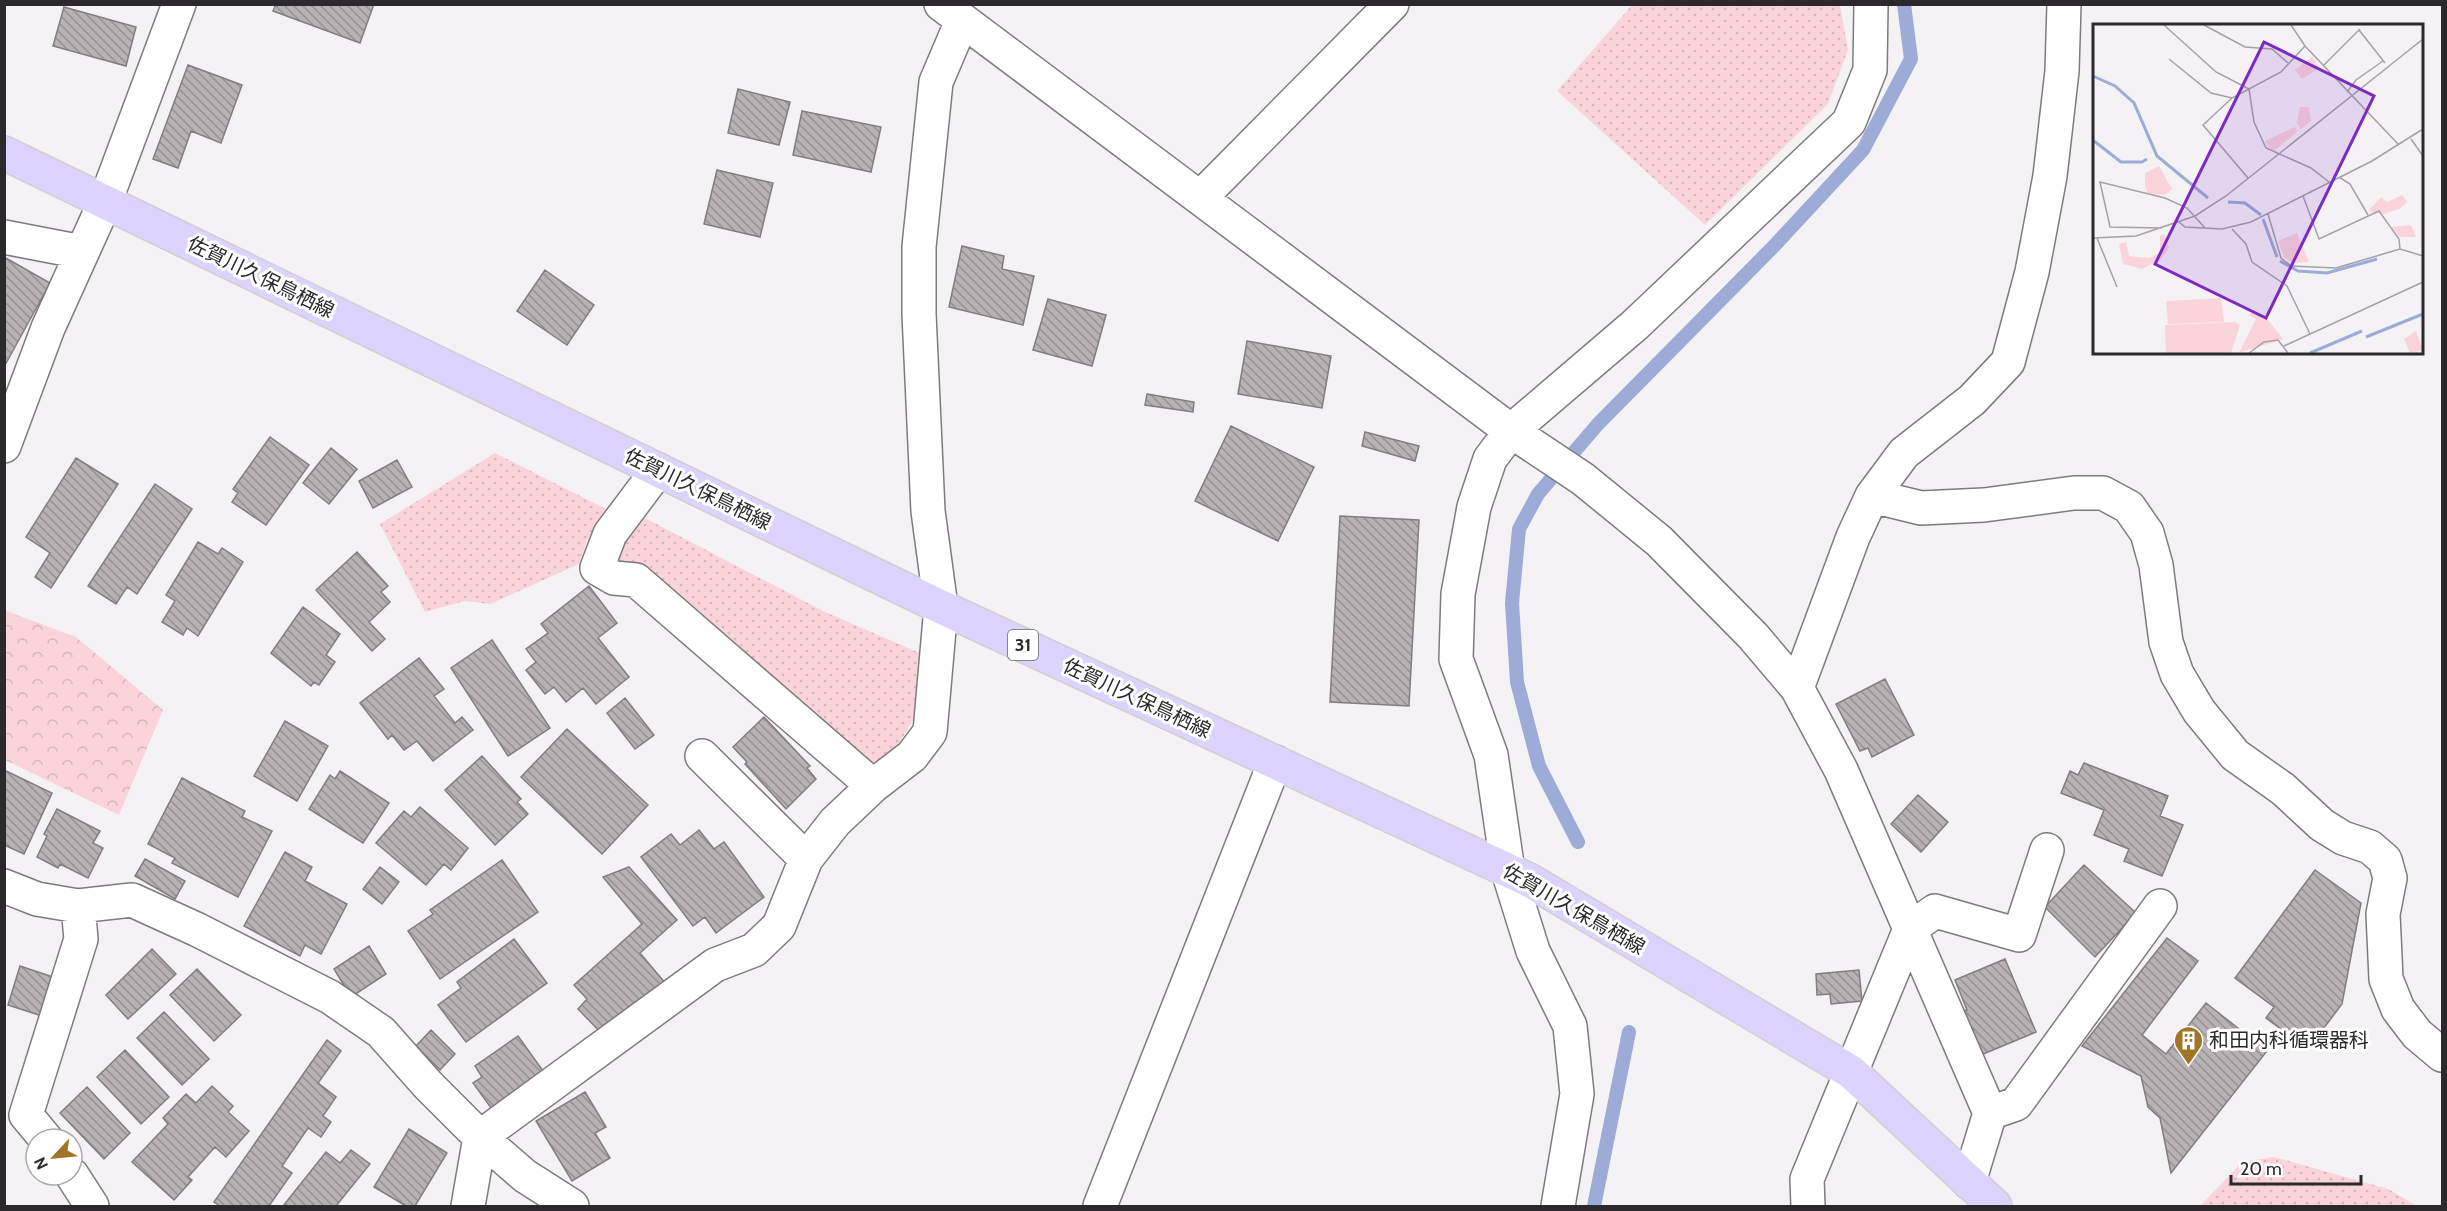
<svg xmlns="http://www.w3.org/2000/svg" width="2447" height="1211" font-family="Cabin,'Noto Sans JP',sans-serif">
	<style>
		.grass { fill: url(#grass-dots) }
		.forest { fill: url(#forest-crowns) }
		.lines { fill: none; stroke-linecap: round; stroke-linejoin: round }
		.stream { stroke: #9dacd7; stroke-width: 14 }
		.building { fill: url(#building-back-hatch); stroke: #827d80; stroke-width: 1.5 }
		.minor-casing { stroke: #7e7b7f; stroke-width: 36 }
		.major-casing { stroke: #d0d0d0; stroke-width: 36 }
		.minor { stroke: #fff; stroke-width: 33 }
		.major { stroke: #dcd3fe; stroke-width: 33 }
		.labels { text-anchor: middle; stroke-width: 6; stroke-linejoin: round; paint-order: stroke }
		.shield { fill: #fff; stroke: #6b696b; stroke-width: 1.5 }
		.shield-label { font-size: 18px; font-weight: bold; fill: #2b292b }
		.street-label { font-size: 20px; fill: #2b292b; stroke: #fff }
		.poi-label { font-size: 20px; fill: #2b292b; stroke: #fff; text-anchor: start }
		.inset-river { fill: none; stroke: #9dacd7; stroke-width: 3 }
		.inset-road { fill: none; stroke: #a4a2a5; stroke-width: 1.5 }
		.view { fill: #7b2cbf; fill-opacity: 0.15; stroke: #7b2cbf; stroke-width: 3 }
		.inset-edge { fill: none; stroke: #2b292b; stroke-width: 3 }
	</style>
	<defs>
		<pattern id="grass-dots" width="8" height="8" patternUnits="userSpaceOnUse" patternTransform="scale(1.5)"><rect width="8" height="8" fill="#fbd4db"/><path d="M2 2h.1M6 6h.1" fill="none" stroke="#d7b6bc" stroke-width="1.8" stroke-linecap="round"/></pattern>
		<pattern id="forest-crowns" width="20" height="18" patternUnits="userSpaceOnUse" patternTransform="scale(1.5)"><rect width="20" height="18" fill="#fbd4db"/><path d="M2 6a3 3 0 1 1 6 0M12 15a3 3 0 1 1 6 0" fill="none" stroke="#d7b6bc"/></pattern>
		<pattern id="building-back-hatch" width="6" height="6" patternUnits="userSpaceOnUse" patternTransform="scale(1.5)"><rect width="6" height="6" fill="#b8b2b5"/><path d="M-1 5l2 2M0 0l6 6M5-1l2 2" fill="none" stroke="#969193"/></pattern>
	</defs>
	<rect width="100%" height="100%" fill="#f5f2f6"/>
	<path class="grass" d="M1633 4 1840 5 1848 50 1828 104 1705 225 1557 91Z
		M495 453 610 511 587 540 579 564 490 604 465 601 425 612 380 524Z
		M643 517 825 612 922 654 916 715 899 743 871 776 617 563 616 547Z
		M2274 1157 2388 1189 2417 1206H2200L2242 1162Z"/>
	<path class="forest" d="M4 610 76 637 163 710 119 815 5 760Z"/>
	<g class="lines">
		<path class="stream" d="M1578 842 1539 766 1517 682 1512 603 1519 529 1538 494 1598 424 1774 246 1863 150 1911 59 1904 4
			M1594 1206 1629 1032"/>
	</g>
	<path class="building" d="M276 4H374L360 43 273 11Z
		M64 7 136 27 126 66 53 46Z
		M188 65 242 85 221 143 191 131 178 168 153 159Z
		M738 89 790 102 779 145 728 133Z
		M802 111 881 127 871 172 793 155Z
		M717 170 773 183 760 237 704 224Z
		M962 246 1004 256 1002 269 1034 276 1023 325 949 307Z
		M4 257 50 283 4 367Z
		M545 270 594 305 567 345 517 311Z
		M1048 299 1106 315 1092 366 1033 350Z
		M1247 341 1331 356 1322 408 1238 394Z
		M1147 394 1194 402 1193 412 1145 405Z
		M1231 426 1314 467 1278 541 1195 501Z
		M1365 432 1419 446 1415 461 1362 446Z
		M270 437 309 465 266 525 232 502 238 493 233 489Z
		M331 448 357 469 329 504 303 483Z
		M76 458 118 484 51 588 35 577 50 553 26 537Z
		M397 460 412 487 373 508 359 481Z
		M155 484 192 509 137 594 127 587 116 604 88 586Z
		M1340 516 1419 520 1409 706 1330 702Z
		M198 542 218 554 222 548 243 562 198 636 187 628 183 635 162 622 175 601 166 595Z
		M357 552 388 586 381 592 390 602 369 622 385 639 372 651 316 590Z
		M589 586 617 623 598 638 629 677 596 704 583 688 566 702 554 687 545 694 526 670 536 662 526 649 548 633 541 624Z
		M303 607 340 634 326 655 335 662 319 685 314 682 311 686 271 653Z
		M492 640 550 728 508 756 451 668Z
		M419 658 444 689 434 696 455 723 462 717 473 730 433 761 417 741 404 750 392 735 388 739 360 703Z
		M1885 679 1914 735 1872 757 1868 748 1860 751 1836 704Z
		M625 698 654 735 635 749 607 713Z
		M764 717 810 766 807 768 816 779 786 809 745 764 747 762 733 747Z
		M285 721 328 746 297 801 254 776Z
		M567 729 648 805 602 854 521 777Z
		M482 756 521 799 517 802 528 814 495 845 445 790Z
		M2084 763 2168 796 2160 816 2183 825 2162 876 2124 861 2129 849 2094 835 2104 810 2061 793 2070 771 2078 775Z
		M4 770 52 793 24 854 4 845Z
		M340 771 389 803 363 843 309 809 330 775 335 779Z
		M182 778 245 811 242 817 272 831 238 897 172 863 175 858 148 844Z
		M1918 795 1948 822 1921 852 1891 824Z
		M420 807 468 848 451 870 444 864 426 885 376 843 404 811 411 817Z
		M57 809 100 831 93 843 103 848 88 878 60 864 58 868 37 857 47 836 44 834Z
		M699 830 714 849 724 842 764 897 716 933 705 917 693 926 641 857 671 834 680 845Z
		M285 852 312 867 305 881 347 904 321 954 305 945 300 956 244 926Z
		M145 859 185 881 175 899 135 876Z
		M502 860 538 912 440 979 408 931 433 914 430 910Z
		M2084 865 2136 913 2095 957 2045 907Z
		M380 867 399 882 382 904 363 889Z
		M629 867 677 920 640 953 666 984 606 1038 578 1009 587 999 574 985 642 924 603 877Z
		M2315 870 2361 903 2342 1004 2308 1049 2266 1018 2274 1007 2235 978Z
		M2167 938 2198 961 2142 1035 2166 1054 2206 1003 2267 1051 2171 1173 2160 1118 2148 1107 2141 1076 2082 1046Z
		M514 939 547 983 466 1042 438 1005 461 988 457 982Z
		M369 946 386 974 351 997 334 969Z
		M152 949 176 974 128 1019 106 995Z
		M2005 959 2036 1032 1981 1055 1962 1011 1967 1010 1955 980Z
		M20 966 53 977 42 1016 8 1005Z
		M197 969 241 1015 214 1041 170 995Z
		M1859 970 1862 1001 1831 1004 1830 994 1817 995 1816 974Z
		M164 1012 209 1059 182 1085 137 1038Z
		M431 1030 455 1054 440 1070 416 1046Z
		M518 1036 546 1075 494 1112 473 1083 482 1077 475 1066Z
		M327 1040 341 1051 318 1083 336 1097 323 1116 331 1122 321 1137 308 1128 282 1166 292 1173 269 1206H220L214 1202Z
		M125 1050 169 1097 141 1124 97 1077Z
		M212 1086 233 1106 228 1112 249 1131 226 1157 215 1147 188 1177 192 1180 174 1200 132 1162 168 1124 163 1118 186 1094 196 1103Z
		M87 1087 130 1133 104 1159 60 1113Z
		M585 1092 606 1127 595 1133 610 1158 572 1181 536 1121Z
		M409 1129 447 1153 415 1206H406L374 1187Z
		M351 1150 370 1164 336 1206H283L326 1152 340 1163Z"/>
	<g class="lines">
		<defs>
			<path id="minor" d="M941 4 1511 431 1583 479 1659 541 1753 636 1797 688 1841 770 1990 1113 1969 1182
				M1200 198 1392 4
				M4 237 82 252
				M4 446 48 328 105 202 179 4
				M658 470 610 534 597 568 614 578 636 580 873 786
				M1872 496 1921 508 1984 505 2074 493H2103L2129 507 2147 533 2156 565 2166 642 2177 674 2199 711 2235 755 2283 789 2322 825 2343 838 2370 847 2385 860 2390 878 2383 914 2386 979 2398 1009 2417 1034 2442 1055
				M1797 688 1853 537 1872 496 1904 453 1972 400 2008 362 2032 272 2050 176 2062 71 2064 4
				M702 756 806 859
				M4 886 37 899 78 906 132 900 198 930 330 997 381 1032 428 1085 480 1137 525 1176 572 1206
				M1990 1113 2016 1104 2160 906
				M46 1139 26 1115 81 939 78 906
				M72 1175 92 1206
				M468 1206 480 1137 715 965 754 950 779 926 806 859 835 822 873 786 912 756 930 732 941 607 928 511 919 314V247L936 82 962 21
				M1100 1206 1275 762
				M1558 1206 1577 1094 1570 1026 1533 951 1508 871 1491 755 1456 659 1458 594 1474 507 1490 459 1511 431 1635 325 1849 122 1870 70 1871 4
				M1808 1206 1807 1179 1910 929 1935 911 2019 935 2047 850"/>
			<path id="major" d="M4 153 941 607 1529 880 1851 1072 1995 1206"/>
		</defs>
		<use href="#minor" class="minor-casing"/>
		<use href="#major" class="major-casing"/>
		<use href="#minor" class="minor"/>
		<use href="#major" class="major"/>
	</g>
	<defs>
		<symbol id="building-pin" viewBox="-11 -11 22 30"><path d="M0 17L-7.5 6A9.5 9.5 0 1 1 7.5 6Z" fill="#a07525" stroke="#fff"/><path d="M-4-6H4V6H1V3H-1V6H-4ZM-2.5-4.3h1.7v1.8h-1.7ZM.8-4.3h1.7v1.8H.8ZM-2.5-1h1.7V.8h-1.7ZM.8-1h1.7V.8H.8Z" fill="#fff"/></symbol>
	</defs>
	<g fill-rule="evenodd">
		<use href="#building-pin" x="2172" y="1024" width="33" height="45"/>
	</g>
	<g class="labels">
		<rect class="shield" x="1008" y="630" width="30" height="30" rx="4.5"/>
		<g class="shield-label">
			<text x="1023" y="651">31</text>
		</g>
		<g class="street-label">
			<text transform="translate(261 277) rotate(26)" y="7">佐賀川久保鳥栖線</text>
			<text transform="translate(698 489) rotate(26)" y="7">佐賀川久保鳥栖線</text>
			<text transform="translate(1137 698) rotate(25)" y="7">佐賀川久保鳥栖線</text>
			<text transform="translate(1574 909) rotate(30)" y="7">佐賀川久保鳥栖線</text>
		</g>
		<g class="poi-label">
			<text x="2209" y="1047">和田内科循環器科</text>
		</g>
	</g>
	<g transform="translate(2093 24)">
		<rect width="330" height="330" fill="#f5f2f6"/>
		<path d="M207 83H216L218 97 208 105 204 99ZM202 103 205 107 181 127 175 123 172 117ZM309 171 314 178 308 184 291 190 275 187 288 173 294 178ZM318 201 323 213H307L298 203ZM204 209 216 238 201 239 191 233 185 217ZM71 210 76 224 67 236 49 245 30 240 26 220 33 218 36 232 56 234 67 229V212ZM159 289 175 296 190 315 146 329 163 295 155 291ZM323 307 330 326 317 329 311 315Z" fill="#fbd4db"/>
		<path d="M219 33 227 44 209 55 202 46ZM66 142 79 165 72 171 54 169 52 160V149Z" fill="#fbd4db"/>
		<path d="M128 274 131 298 75 300 73 277ZM142 298 147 301 138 329H73L72 301Z" fill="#fbd4db"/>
		<path class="inset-river" d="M0 52 22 62 41 79 64 132 115 174M1 117 28 138H49L54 135M135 178 152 179 168 191M170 195 184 233M187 237 205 247 234 249 284 235M273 313 330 290M217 329 269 307"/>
		<path class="inset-road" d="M71 1 123 48 156 65 161 98 173 124 218 144 236 158M111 1 152 23 179 25 195 39M198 1 212 22 305 120M266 6 292 39M76 35 118 69 139 74M230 42 267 5M254 68 263 56 290 37M318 115 330 132M246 153 257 160 275 191M155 154 110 101 139 74 188 48 212 22M210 172 226 215 286 187 306 215 307 225M175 190 188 234 198 242 243 244 307 225 330 232M86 198 92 203 129 205 158 198 279 137 330 105M69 204 17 203 7 158 72 174 94 184 112 204M139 205 153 220 159 238 194 262 217 310M0 214 43 212 102 192 133 172 330 15M4 214 24 263M191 322 330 258M156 329 171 318 185 316 195 329"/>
		<path class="view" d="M171 18 281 72 173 294 62 240Z"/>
		<rect width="330" height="330" class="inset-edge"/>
	</g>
	<rect width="2447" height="1211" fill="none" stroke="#2b292b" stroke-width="12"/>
	<g transform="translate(54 1157) rotate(244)"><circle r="28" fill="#ffffff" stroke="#aaa9aa" stroke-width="1.5"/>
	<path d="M0-4.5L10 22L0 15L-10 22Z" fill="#a07525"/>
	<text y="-9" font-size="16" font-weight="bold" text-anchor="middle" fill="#2b292b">N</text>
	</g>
	<path d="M2231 1175v9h130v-9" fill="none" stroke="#2b292b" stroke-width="3"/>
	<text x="2240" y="1175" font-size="18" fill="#2b292b" stroke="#ffffff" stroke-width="4.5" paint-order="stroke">20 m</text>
</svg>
